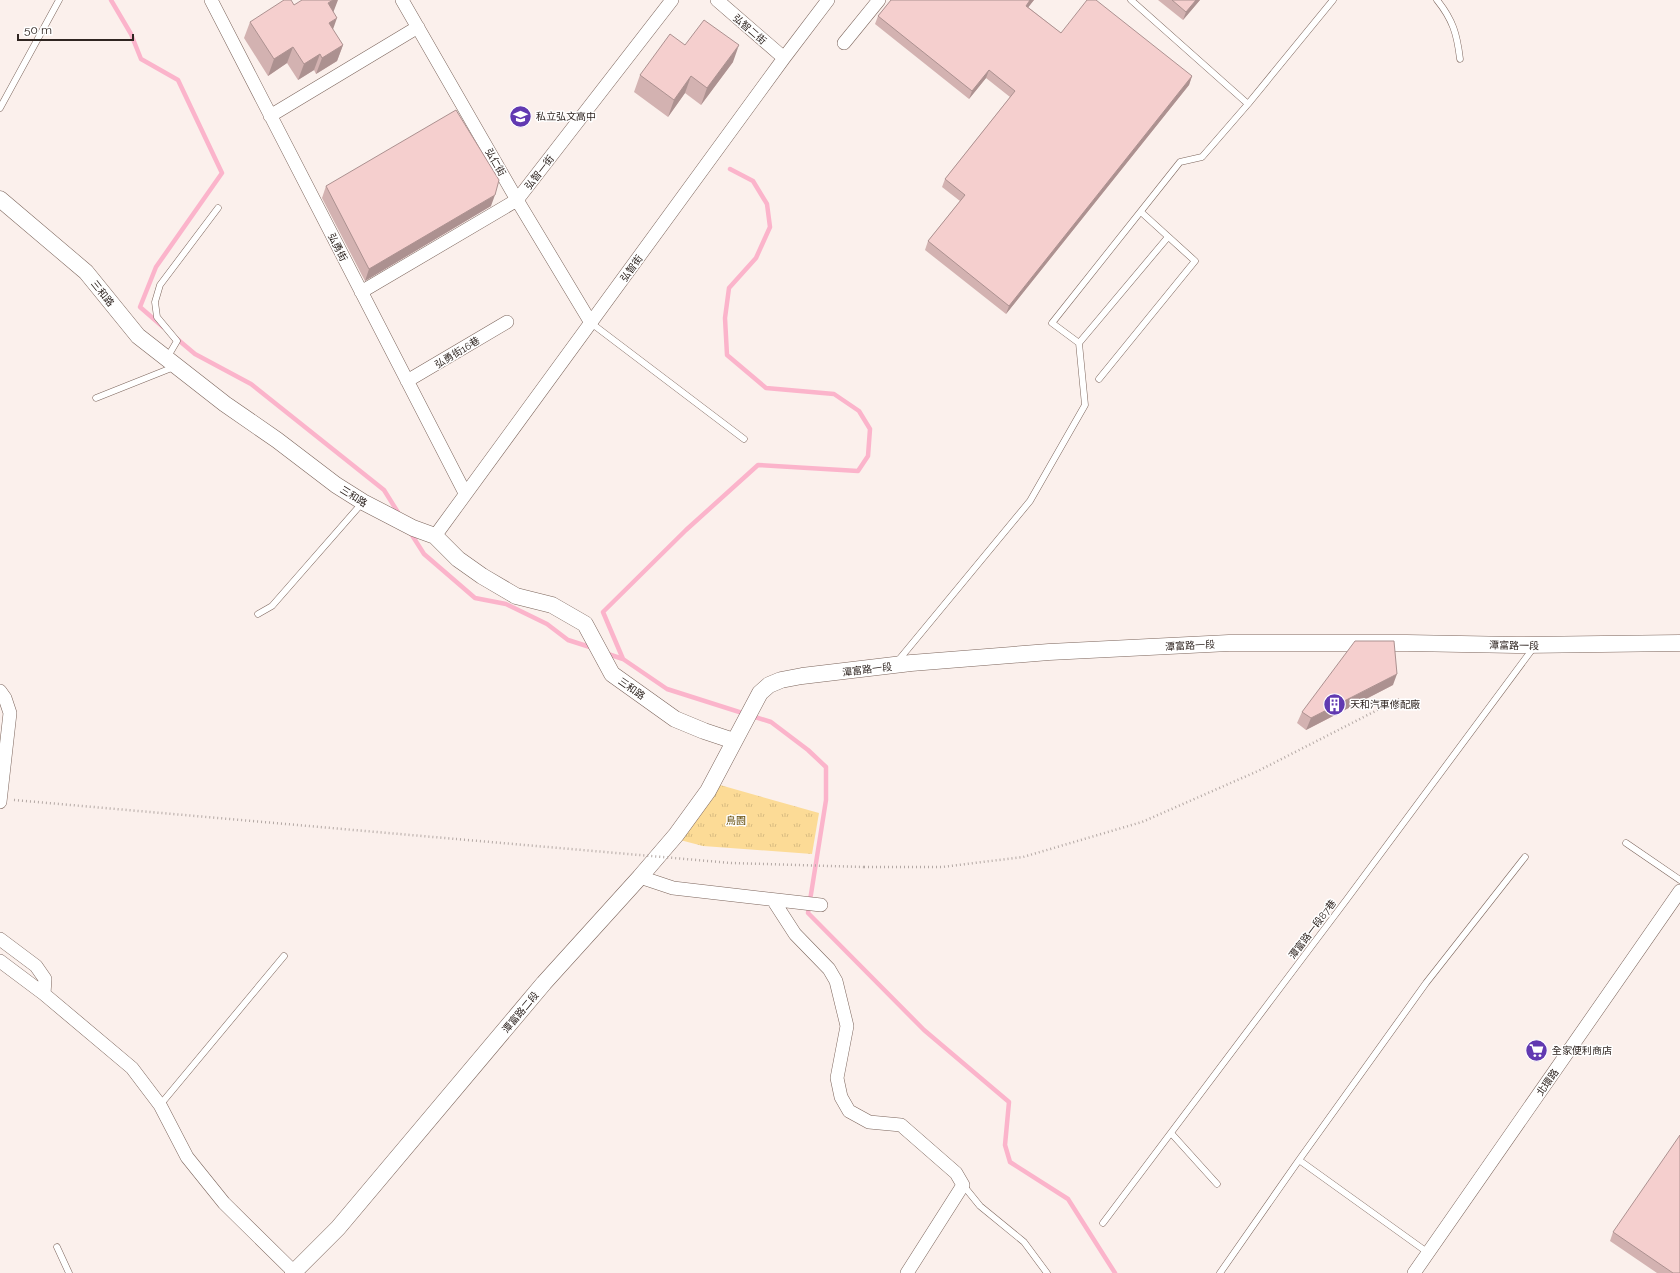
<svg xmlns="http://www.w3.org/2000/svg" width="1680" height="1273" font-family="Raleway,'Noto Sans TC',sans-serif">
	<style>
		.grass { fill: url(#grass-tufts) }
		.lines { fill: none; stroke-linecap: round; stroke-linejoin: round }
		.stream { stroke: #fbb4cb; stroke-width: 4.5 }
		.service-casing { stroke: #7c655c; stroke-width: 7 }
		.minor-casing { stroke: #7c655c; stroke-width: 14 }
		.tertiary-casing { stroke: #7c655c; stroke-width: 17 }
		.path { stroke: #b3a8a4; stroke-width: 2.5; stroke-dasharray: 1 3; stroke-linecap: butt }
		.service { stroke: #fff; stroke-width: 6 }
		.minor { stroke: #fff; stroke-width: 13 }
		.tertiary { stroke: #fff; stroke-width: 16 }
		.path-bridge { stroke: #b3a8a4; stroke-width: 2.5; stroke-dasharray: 1 3; stroke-linecap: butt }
		.wall { fill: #d3b2b1 }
		.shaded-wall { fill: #ac9190 }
		.building { fill: #f5cfce; stroke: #ac9190 }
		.labels { text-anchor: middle; stroke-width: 3; stroke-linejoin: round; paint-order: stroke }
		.street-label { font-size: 10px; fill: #2f2521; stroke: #fff }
		.poi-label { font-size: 10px; fill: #2f2521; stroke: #fff; text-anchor: start }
		.park-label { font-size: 10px; fill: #5f4602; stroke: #fff }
	</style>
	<defs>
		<pattern id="grass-tufts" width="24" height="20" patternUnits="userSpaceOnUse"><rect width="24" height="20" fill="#fcdb96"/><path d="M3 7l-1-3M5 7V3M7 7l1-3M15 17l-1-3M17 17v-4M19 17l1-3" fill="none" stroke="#d8bc81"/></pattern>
	</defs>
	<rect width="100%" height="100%" fill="#fbf0ec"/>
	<path class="grass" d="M720 785 819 813 812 854 703 846 680 840Z"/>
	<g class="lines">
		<path class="stream" d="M111 0 131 34 141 59 178 80 222 173 156 267 140 307 163 327
			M730 169 753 181 767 204 770 227 756 258 729 288 725 318 727 355 766 388 834 394 859 411 870 429 868 456 858 471 758 465 686 530 603 612 623 659 667 689 771 722 808 750 826 767V800L808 913 924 1030 1009 1102 1005 1145 1010 1162 1068 1199 1115 1273
			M176 338 195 354 251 384 384 490 399 514
			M410 532 424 554 475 598 506 604 547 624 568 640 593 648
			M605 653 623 659"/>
		<defs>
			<path id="service" d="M1131 0 1248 104 1333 0
				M1437 0C1453 20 1457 34 1460 59
				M0 108 59 0
				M591 323 744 439
				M1079 343 1168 237
				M167 358 177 341 157 317 155 302 160 285 218 208
				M1099 379 1195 261 1141 212
				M96 398 174 367
				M258 614 272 606 363 502
				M897 662 1030 501 1085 405 1079 343 1052 323 1180 162 1202 157 1248 104
				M1626 843 1680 880
				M160 1105 284 956
				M1171 1133 1217 1184
				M1299 1160 1426 983 1525 857
				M963 1185 980 1206 1024 1242 1047 1273
				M1103 1223 1347 899 1534 647
				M57 1247 69 1273
				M1220 1273 1299 1160 1427 1252"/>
			<path id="minor" d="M211 0 465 493
				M402 0 517 200 591 323
				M717 0 784 58
				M844 43 879 0
				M270 116 418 27
				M361 292 517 200 672 0
				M407 381 507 322
				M435 536 784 58 828 0
				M0 691 5 698 10 713 0 802
				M640 877 673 888 821 905
				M773 900 795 934 829 969 836 981 847 1026 837 1078 841 1097 849 1111 869 1122 901 1125 956 1173 963 1185 907 1273
				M0 939 36 966 45 979 44 994
				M0 961 44 994 132 1068 160 1105 187 1157 224 1203 294 1272
				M1414 1273 1680 891"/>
			<path id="tertiary" d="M0 199 86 272 138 336 225 404 277 440 336 485 363 502 413 528 435 536 458 559 482 576 516 596 552 605 585 624 612 674 675 719 704 731 734 741
				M293 1273 338 1228 544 983 640 877 676 835 708 791 760 693 769 685 781 680 802 676 911 663 1049 652 1229 643H1407L1516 645 1680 643"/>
		</defs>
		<use href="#service" class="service-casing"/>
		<use href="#minor" class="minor-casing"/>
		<use href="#tertiary" class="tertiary-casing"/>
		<path class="path" d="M14 800 456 839
			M864 867H942L1023 857 1142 822 1258 771 1399 699"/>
		<use href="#service" class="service"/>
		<use href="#minor" class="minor"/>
		<use href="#tertiary" class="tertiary"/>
		<path class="path-bridge" d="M456 839 731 863 864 867"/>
	</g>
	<path class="wall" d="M891 0H1034L1028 7 1061 33 1192 76 1189 85 1006 314 925 250 928 241 960 201 942 187 945 179 1010 97 986 78 969 99 875 24 878 16Z
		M1158 0H1200L1183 20Z
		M294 5 333 12V30L343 45 337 61 316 74 314 70 298 80 287 63 268 76 244 38 250 22Z
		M685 45 733 62 701 105 685 93 668 117 634 92 640 75Z
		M326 186 491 206 365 281 322 198Z
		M1393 685 1306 730 1297 723 1302 712Z
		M1613 1232 1680 1273H1657L1610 1241Z"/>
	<path class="shaded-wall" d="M333 0H338L333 13 328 3Z
		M1030 0H1034L1023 14 1026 6Z
		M1196 0H1200L1183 20 1186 12Z
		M337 18 331 35 329 23Z
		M343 45 337 61 316 74 322 58Z
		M739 45 733 62 701 105 707 88Z
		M293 47 287 63 268 76 274 59Z
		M320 54 314 70 298 80 304 64Z
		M989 70 986 78 969 99 972 91Z
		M691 76 685 93 668 117 674 100Z
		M1192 76 1189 85 1006 314 1009 306Z
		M495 195 491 206 365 281 369 269Z
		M1397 674 1393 685 1306 730 1311 718Z"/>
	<path class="building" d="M284 0H291L294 5 302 0H333L328 3 337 18 329 23 343 45 322 58 320 54 304 64 293 47 274 59 250 22Z
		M891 0H1030L1026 6 1061 33 1087 0H1096L1192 76 1009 306 928 241 965 195 945 179 1015 91 989 70 972 91 878 16Z
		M1172 0H1196L1186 12Z
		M704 20 739 45 707 88 691 76 674 100 640 75 670 34 685 45Z
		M456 110 499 180 495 195 369 269 326 186Z
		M1355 641H1394L1397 674 1311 718 1302 712Z
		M1680 1135V1273H1673L1613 1232Z"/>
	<defs>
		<symbol id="school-disc" viewBox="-11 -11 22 22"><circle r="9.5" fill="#6139b1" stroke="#fff"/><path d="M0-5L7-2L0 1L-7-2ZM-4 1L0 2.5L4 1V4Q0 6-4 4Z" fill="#fff"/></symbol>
		<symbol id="building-disc" viewBox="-11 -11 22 22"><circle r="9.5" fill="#6139b1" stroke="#fff"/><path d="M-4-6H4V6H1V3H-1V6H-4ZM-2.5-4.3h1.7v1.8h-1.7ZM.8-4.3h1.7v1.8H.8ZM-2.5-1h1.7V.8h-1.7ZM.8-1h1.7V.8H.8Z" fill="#fff"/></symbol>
		<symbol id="supermarket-disc" viewBox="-11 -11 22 22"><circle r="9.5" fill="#6139b1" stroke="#fff"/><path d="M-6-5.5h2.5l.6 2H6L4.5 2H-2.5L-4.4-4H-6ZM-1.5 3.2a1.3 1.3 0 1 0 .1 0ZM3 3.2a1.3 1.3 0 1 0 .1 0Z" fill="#fff"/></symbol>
	</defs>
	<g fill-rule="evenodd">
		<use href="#school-disc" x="508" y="104" width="25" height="25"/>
		<use href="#building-disc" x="1322" y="692" width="25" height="25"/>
		<use href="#supermarket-disc" x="1524" y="1038" width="25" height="25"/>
	</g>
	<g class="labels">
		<g class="street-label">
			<text transform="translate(750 29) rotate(41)" y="4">弘智二街</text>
			<text transform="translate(496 162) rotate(60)" y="4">弘仁街</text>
			<text transform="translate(539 172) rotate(-52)" y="4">弘智一街</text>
			<text transform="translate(338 247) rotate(63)" y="4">弘勇街</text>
			<text transform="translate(631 268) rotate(-54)" y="4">弘智街</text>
			<text transform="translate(103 293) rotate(51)" y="4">三和路</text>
			<text transform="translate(457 352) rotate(-31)" y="4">弘勇街16巷</text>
			<text transform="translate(354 496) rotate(32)" y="4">三和路</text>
			<text transform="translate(1190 645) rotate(-3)" y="4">潭富路一段</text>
			<text transform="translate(1514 645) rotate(1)" y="4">潭富路一段</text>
			<text transform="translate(867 669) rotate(-7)" y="4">潭富路一段</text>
			<text transform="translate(632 688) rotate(35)" y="4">三和路</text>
			<text transform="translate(1312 929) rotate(-53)" y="4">潭富路一段87巷</text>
			<text transform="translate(520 1012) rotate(-50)" y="4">潭富路二段</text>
			<text transform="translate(1547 1082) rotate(-55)" y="4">北環路</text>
		</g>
		<g class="poi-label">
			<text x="536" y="120">私立弘文高中</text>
			<text x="1350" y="708">天和汽車修配廠</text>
			<text x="1552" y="1054">全家便利商店</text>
		</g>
		<g class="park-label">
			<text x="736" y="824">鳥園</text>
		</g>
	</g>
	<path d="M18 34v6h115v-6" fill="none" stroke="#2f2521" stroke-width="2"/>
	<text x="24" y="34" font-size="12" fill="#2f2521" stroke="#ffffff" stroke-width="3" paint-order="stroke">50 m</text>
</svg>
